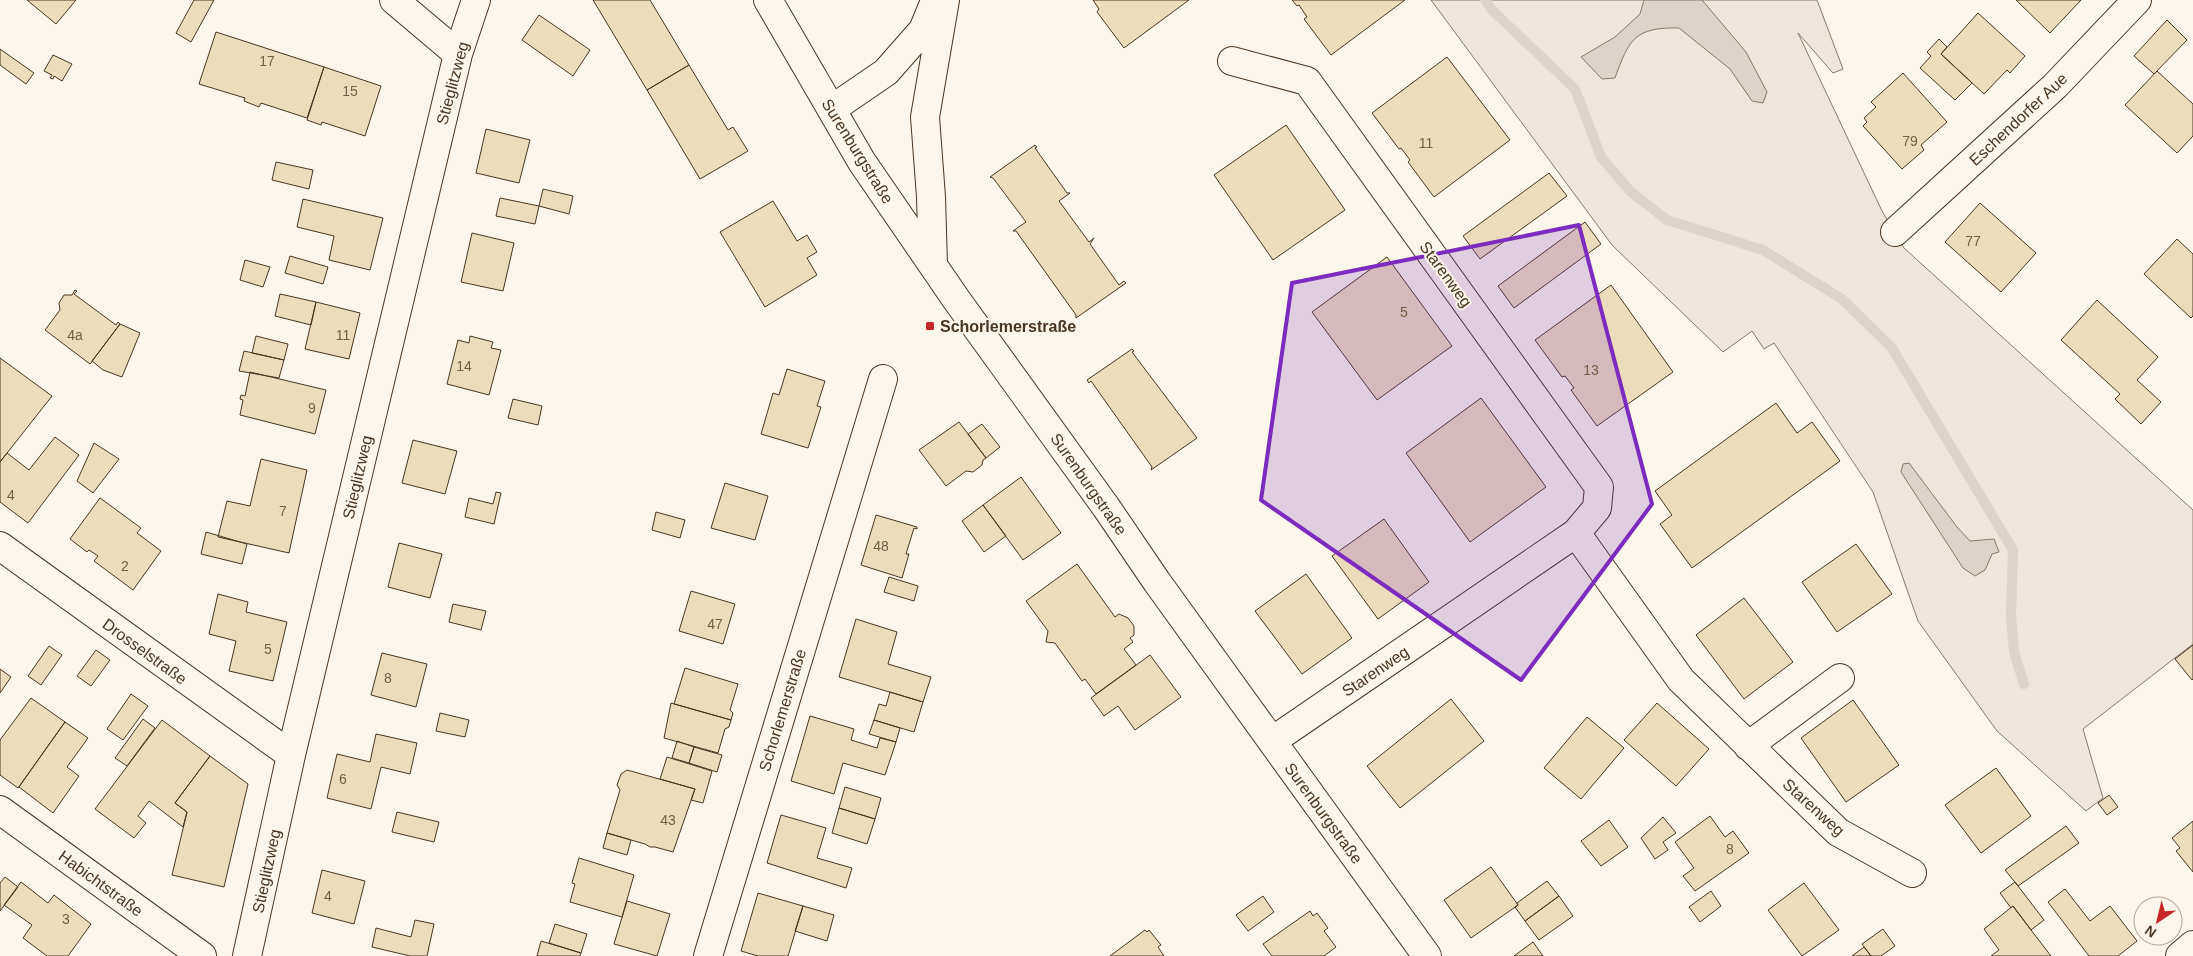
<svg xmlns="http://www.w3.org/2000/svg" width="2193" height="956" font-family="Arial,sans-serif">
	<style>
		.green { fill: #ede6d9; stroke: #887966 }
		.water { fill: #dcd4c6; stroke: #887966 }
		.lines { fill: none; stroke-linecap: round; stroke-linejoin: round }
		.stream { stroke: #dcd4c6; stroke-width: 10 }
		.building { fill: #ecdcbc; stroke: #4a3520 }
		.minor-casing { stroke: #4a3520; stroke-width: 30 }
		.tertiary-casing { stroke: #4a3520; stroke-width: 30 }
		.minor { stroke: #fbf6e9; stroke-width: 28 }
		.tertiary { stroke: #fbf6e9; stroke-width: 28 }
		.marked { fill: #7b2cbf; fill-opacity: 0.2; stroke: #7b2cbf; stroke-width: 4; stroke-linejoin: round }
		.poi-dot { fill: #c62828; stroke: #fbf6e9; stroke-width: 2 }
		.labels { text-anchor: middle; stroke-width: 4; stroke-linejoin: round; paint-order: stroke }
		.number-label { font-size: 14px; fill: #725f47 }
		.street-label { font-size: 16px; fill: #4a3520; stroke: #fbf6e9 }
		.poi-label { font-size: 16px; font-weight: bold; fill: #4a3520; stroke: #fbf6e9; text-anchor: start }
	</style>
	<rect width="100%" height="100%" fill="#fbf6e9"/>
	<path class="green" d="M1431 0H1817L1843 69 1833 73 1798 33 1882 211 1904 248 2193 510V644L2083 729 2103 798 2086 811 1997 731 1918 621 1873 492 1774 343 1764 349 1752 331 1723 352 1612 245Z"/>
	<path class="water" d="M1644 0H1702L1746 52 1767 92 1763 103 1752 101 1730 69 1679 28C1635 27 1629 39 1615 78L1602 79 1581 57 1615 37 1640 14Z
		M1909 463 1957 527 1970 541 1994 539 1999 552 1992 554 1985 570 1975 576 1963 568 1901 472 1903 464Z"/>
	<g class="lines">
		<path class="stream" d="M1485 0 1492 10 1575 89 1601 157 1631 192 1667 220 1763 250 1842 299 1892 348 2013 550 2011 616 2014 652 2024 684"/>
	</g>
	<path class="building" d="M27 0H76L56 24Z
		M194 0H214L191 42 176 33Z
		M593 0H650L689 65 647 90Z
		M1093 0H1189L1124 48 1097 12 1099 9Z
		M1292 0H1405L1331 55 1304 19 1307 17 1299 5 1297 6Z
		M2016 0H2081L2050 33Z
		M1978 13 2025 56 2010 73 2007 70 1984 94 1941 54Z
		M539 15 590 50 573 76 522 40Z
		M2167 20 2187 40 2154 74 2134 56Z
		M216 32 324 67 307 118 261 103 259 107 244 101 245 98 199 84Z
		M1939 39 1947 47 1941 54 1972 83 1955 100 1920 68 1931 56 1927 52Z
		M0 49 34 73 26 84 0 65Z
		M53 55 72 64 62 81 54 76 53 79 50 78 52 75 44 71Z
		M1447 57 1510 140 1434 197 1408 162 1410 160 1401 148 1399 149 1372 113Z
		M689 65 728 130 733 127 748 151 700 179 647 90Z
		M324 67 381 86 365 136 322 122 321 125 307 120Z
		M2157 71 2193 104V136L2177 153 2125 105Z
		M1903 73 1947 122 1921 145 1924 150 1902 169 1863 126 1867 122 1864 118 1876 107 1871 102Z
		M1286 125 1345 210 1273 260 1214 175Z
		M486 129 530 140 519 183 476 173Z
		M1035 145 1037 147 1035 148 1067 193H1070L1059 201 1089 242 1094 238 1090 244 1119 285 1124 281 1126 283 1076 318V315L1016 231H1013L1026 222 993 178 990 177Z
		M276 162 313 170 309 189 272 180Z
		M1549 173 1567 196 1480 259 1463 236Z
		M543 189 573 196 569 214 539 206Z
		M500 198 539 206 535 224 496 216Z
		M303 199 383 218 370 270 329 260 334 236 297 227Z
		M773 201 797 241 807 235 817 252 807 258 817 275 765 307 720 232Z
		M1980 203 2036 253 2001 292 1945 242Z
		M1585 222 1601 244 1514 308 1498 286Z
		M472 233 514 243 503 291 461 282Z
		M2177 239 2193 254V316L2191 318 2144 274Z
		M290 256 328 267 323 284 285 273Z
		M1387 257 1452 346 1377 400 1312 312Z
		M245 260 270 267 263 287 240 280Z
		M1611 285 1673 372 1597 426 1571 390 1574 388 1565 376 1562 377 1535 340Z
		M75 290 77 291 74 294 116 325 118 322 120 324 90 364 45 330 60 310 59 303 64 295H72Z
		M280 294 316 302 311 325 275 316Z
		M2097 300 2158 357 2137 380 2161 402 2141 424 2115 399 2120 394 2061 340Z
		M316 302 360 313 349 359 305 349Z
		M120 324 140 333 122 377 103 370 92 361Z
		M256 336 288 344 284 360 252 353Z
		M470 336 493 342 491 348 501 350 489 395 447 384 458 340 469 343Z
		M1132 349 1134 351 1132 352 1197 438 1151 470 1152 467 1091 381 1089 383 1087 380Z
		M244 351 284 360 279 378 239 371Z
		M0 358 52 396 0 462Z
		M787 369 825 381 817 406 821 407 808 448 761 434 773 393 779 395Z
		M250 372 326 390 315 434 240 415 243 400 240 399 241 395 245 396Z
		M1481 398 1546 487 1470 542 1406 453Z
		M513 399 542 406 538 425 508 418Z
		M1776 403 1797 433 1812 422 1840 461 1692 568 1660 524 1672 515 1655 491Z
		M959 422 986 458 983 460 982 465 973 472 966 471 946 486 919 450Z
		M982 424 1000 447 986 458 968 434Z
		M55 437 79 455 28 523 0 502V462L7 453 29 470Z
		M413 440 457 451 445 494 402 483Z
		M94 443 119 459 93 493 77 481Z
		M261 459 307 470 289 553 218 537 227 501 250 506Z
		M1021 477 1061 533 1023 560 983 505Z
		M725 483 768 496 755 540 711 528Z
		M496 492 501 493 494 524 465 517 469 498 493 504Z
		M100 498 141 528 137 533 161 551 133 590 94 561 98 556 89 550 87 552 70 539Z
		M983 505 1006 536 984 552 962 521Z
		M656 512 685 520 680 538 652 530Z
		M876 515 917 527V529L914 528 906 554H909L902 578 861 565Z
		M1384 519 1429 582 1378 619 1332 556Z
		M206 532 247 544 242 564 201 554Z
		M399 543 442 554 430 598 388 587Z
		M1856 544 1892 594 1837 632 1802 582Z
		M1077 564 1115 617 1119 614 1128 618 1134 626V635L1130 638 1133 642 1124 649 1136 665 1096 694 1085 679 1082 681 1055 643 1046 642 1048 631 1026 601Z
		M1306 574 1352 638 1302 674 1255 611Z
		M889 577 918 586 914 601 884 592Z
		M691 591 735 604 723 644 679 631Z
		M218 594 248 602 246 612 287 622 273 681 229 671 236 641 209 634Z
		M1744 598 1793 662 1744 699 1696 635Z
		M453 604 486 611 481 630 449 622Z
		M856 619 897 632 888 664 931 677 923 702 839 677Z
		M2193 645V679L2192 680 2175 659Z
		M49 646 62 655 41 685 28 676Z
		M96 650 110 660 91 686 77 676Z
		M382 653 427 664 416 707 371 695Z
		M1150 655 1181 697 1135 730 1118 706 1104 716 1091 698Z
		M685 668 738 684 730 710 733 713 731 720 674 704Z
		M0 669 11 677 0 693Z
		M890 692 923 702 914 732 874 720 879 704 886 706Z
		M131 694 148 706 123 740 107 729Z
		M31 698 65 722 18 788 0 775V740Z
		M1451 699 1484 741 1400 808 1367 766Z
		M1853 700 1899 765 1846 802 1801 738Z
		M671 703 731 720 729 727 725 729 718 753 664 738Z
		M1657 703 1709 749 1676 786 1624 740Z
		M440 713 469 720 465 737 436 731Z
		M810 716 854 729 851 740 877 748 880 738 896 742 885 775 843 763 834 794 791 781Z
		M1587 717 1624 748 1581 799 1544 768Z
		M143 719 155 728 127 766 115 758Z
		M162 720 210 756 175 803 187 812 183 827 149 801 138 816 146 823 134 838 95 809Z
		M874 720 900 728 896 742 869 734Z
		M65 722 88 738 67 767 79 776 53 813 19 787Z
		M376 734 417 743 410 774 381 767 371 809 327 798 337 754 370 762Z
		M677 741 694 747 689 763 672 758Z
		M694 747 722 755 717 772 689 763Z
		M210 756 248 784 224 887 172 875 187 812 175 803Z
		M667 757 712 771 703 803 691 800 695 789 660 779Z
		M1996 768 2031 816 1981 853 1945 805Z
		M627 770 695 789 673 852 655 847H650L645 844 607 833 620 790 617 785 621 774Z
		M845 787 881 798 875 819 839 808Z
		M2109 795 2118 807 2107 815 2098 803Z
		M839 808 875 819 867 844 832 833Z
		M397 812 439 822 434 842 392 832Z
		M781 815 826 828 817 858 852 868 846 888 767 863Z
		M1710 816 1725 837 1733 831 1749 853 1695 891 1683 876 1694 868 1675 842Z
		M1663 817 1676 833 1663 842 1668 850 1655 859 1641 838Z
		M1609 820 1628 847 1601 866 1581 841Z
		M2193 821V872L2176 851 2180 848 2172 838Z
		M2066 826 2079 843 2018 886 2005 870Z
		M607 833 631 840 627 855 603 848Z
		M579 858 634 875 622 917 570 902 575 884 572 883Z
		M1491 867 1518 905 1471 938 1444 900Z
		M322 870 365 881 354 924 312 913Z
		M5 877 18 887 0 911V883Z
		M1547 881 1559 896 1525 921 1515 907 1518 905 1517 903Z
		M21 882 48 903 54 895 91 924 68 956H47L23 938 32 925 4 905Z
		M2015 882 2044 920 2031 930 2013 906 2011 908 2000 893Z
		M1804 883 1839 930 1802 956 1768 910Z
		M2065 889 2090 921 2110 906 2137 941 2118 956H2089L2048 902Z
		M1711 891 1721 906 1700 922 1689 907Z
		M758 893 803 906 788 956H758L741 951Z
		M1263 896 1274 912 1248 931 1236 915Z
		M1559 896 1573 916 1539 940 1525 921Z
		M627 901 670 914 657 956 614 944Z
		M803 906 834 915 827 941 795 931Z
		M2013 906 2031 930 2051 956H1991L1999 950 1984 929Z
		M1310 911 1313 916 1317 913 1328 928 1324 931 1336 947 1324 956H1272L1263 944Z
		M415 920 434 924 427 956H410L372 947 376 928 411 937Z
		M555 924 587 934 581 953 549 943Z
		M1883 929 1895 946 1881 956H1871L1862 944Z
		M1145 930 1147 932 1149 930 1161 945 1158 947 1164 956H1110Z
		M541 941 581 953 580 956H537Z
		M1533 942 1543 956H1514Z
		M1864 947 1871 956H1852Z"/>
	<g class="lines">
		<defs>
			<path id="minor" d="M394 0 458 54
				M1232 61 1307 81 1599 487 1597 508 1576 533
				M832 109 886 72 923 30 935 1
				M1895 232 2055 86 2137 0
				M933 264 931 197 925 117 945 0
				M0 546 291 755
				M1272 741 1576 533 1681 680 1838 832 1912 873
				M1748 746 1840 678
				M0 810 202 956
				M247 956 291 755 458 54 476 0
				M708 956 883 379
				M2180 956 2193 945"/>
			<path id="tertiary" d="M768 0 862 162 956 299 1106 507 1157 582 1427 956"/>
		</defs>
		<use href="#minor" class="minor-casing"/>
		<use href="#tertiary" class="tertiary-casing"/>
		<use href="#minor" class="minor"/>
		<use href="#tertiary" class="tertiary"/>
	</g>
	<path class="marked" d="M1579 225 1652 504 1521 680 1261 500 1292 283Z"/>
	<rect class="poi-dot" x="925" y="321" width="10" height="10" rx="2.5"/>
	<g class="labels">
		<g class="number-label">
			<text x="267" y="66">17</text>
			<text x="350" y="96">15</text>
			<text x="1910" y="146">79</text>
			<text x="1426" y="148">11</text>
			<text x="1973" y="246">77</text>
			<text x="1404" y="317">5</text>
			<text x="75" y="340">4a</text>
			<text x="343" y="340">11</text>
			<text x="464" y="371">14</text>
			<text x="1591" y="375">13</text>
			<text x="312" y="413">9</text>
			<text x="11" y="500">4</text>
			<text x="283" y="516">7</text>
			<text x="881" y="551">48</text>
			<text x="125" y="571">2</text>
			<text x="715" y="629">47</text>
			<text x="268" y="654">5</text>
			<text x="388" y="683">8</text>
			<text x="343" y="784">6</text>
			<text x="668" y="825">43</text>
			<text x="1730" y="854">8</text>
			<text x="328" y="901">4</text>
			<text x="66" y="924">3</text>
		</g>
		<g class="street-label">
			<text transform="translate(452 83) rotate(-75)" y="6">Stieglitzweg</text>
			<text transform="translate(2018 119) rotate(-43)" y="6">Eschendorfer Aue</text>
			<text transform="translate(858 151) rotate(58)" y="6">Surenburgstraße</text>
			<text transform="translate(1446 274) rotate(54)" y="6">Starenweg</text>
			<text transform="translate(357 477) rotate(-77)" y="6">Stieglitzweg</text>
			<text transform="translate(1089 484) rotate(55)" y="6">Surenburgstraße</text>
			<text transform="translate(145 651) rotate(36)" y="6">Drosselstraße</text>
			<text transform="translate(1375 671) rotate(-34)" y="6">Starenweg</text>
			<text transform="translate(782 710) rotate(-73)" y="6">Schorlemerstraße</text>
			<text transform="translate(1814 807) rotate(42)" y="6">Starenweg</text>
			<text transform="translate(1324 813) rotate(54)" y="6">Surenburgstraße</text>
			<text transform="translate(266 871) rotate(-78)" y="6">Stieglitzweg</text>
			<text transform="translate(101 883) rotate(36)" y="6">Habichtstraße</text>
		</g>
		<g class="poi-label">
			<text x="940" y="332">Schorlemerstraße</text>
		</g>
	</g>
	<g transform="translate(2158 921) rotate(215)"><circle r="24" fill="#fbf6e9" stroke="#b4a999"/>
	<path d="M0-4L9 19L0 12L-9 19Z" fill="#c62828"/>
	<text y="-8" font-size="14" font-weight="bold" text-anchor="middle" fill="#4a3520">N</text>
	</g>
</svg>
